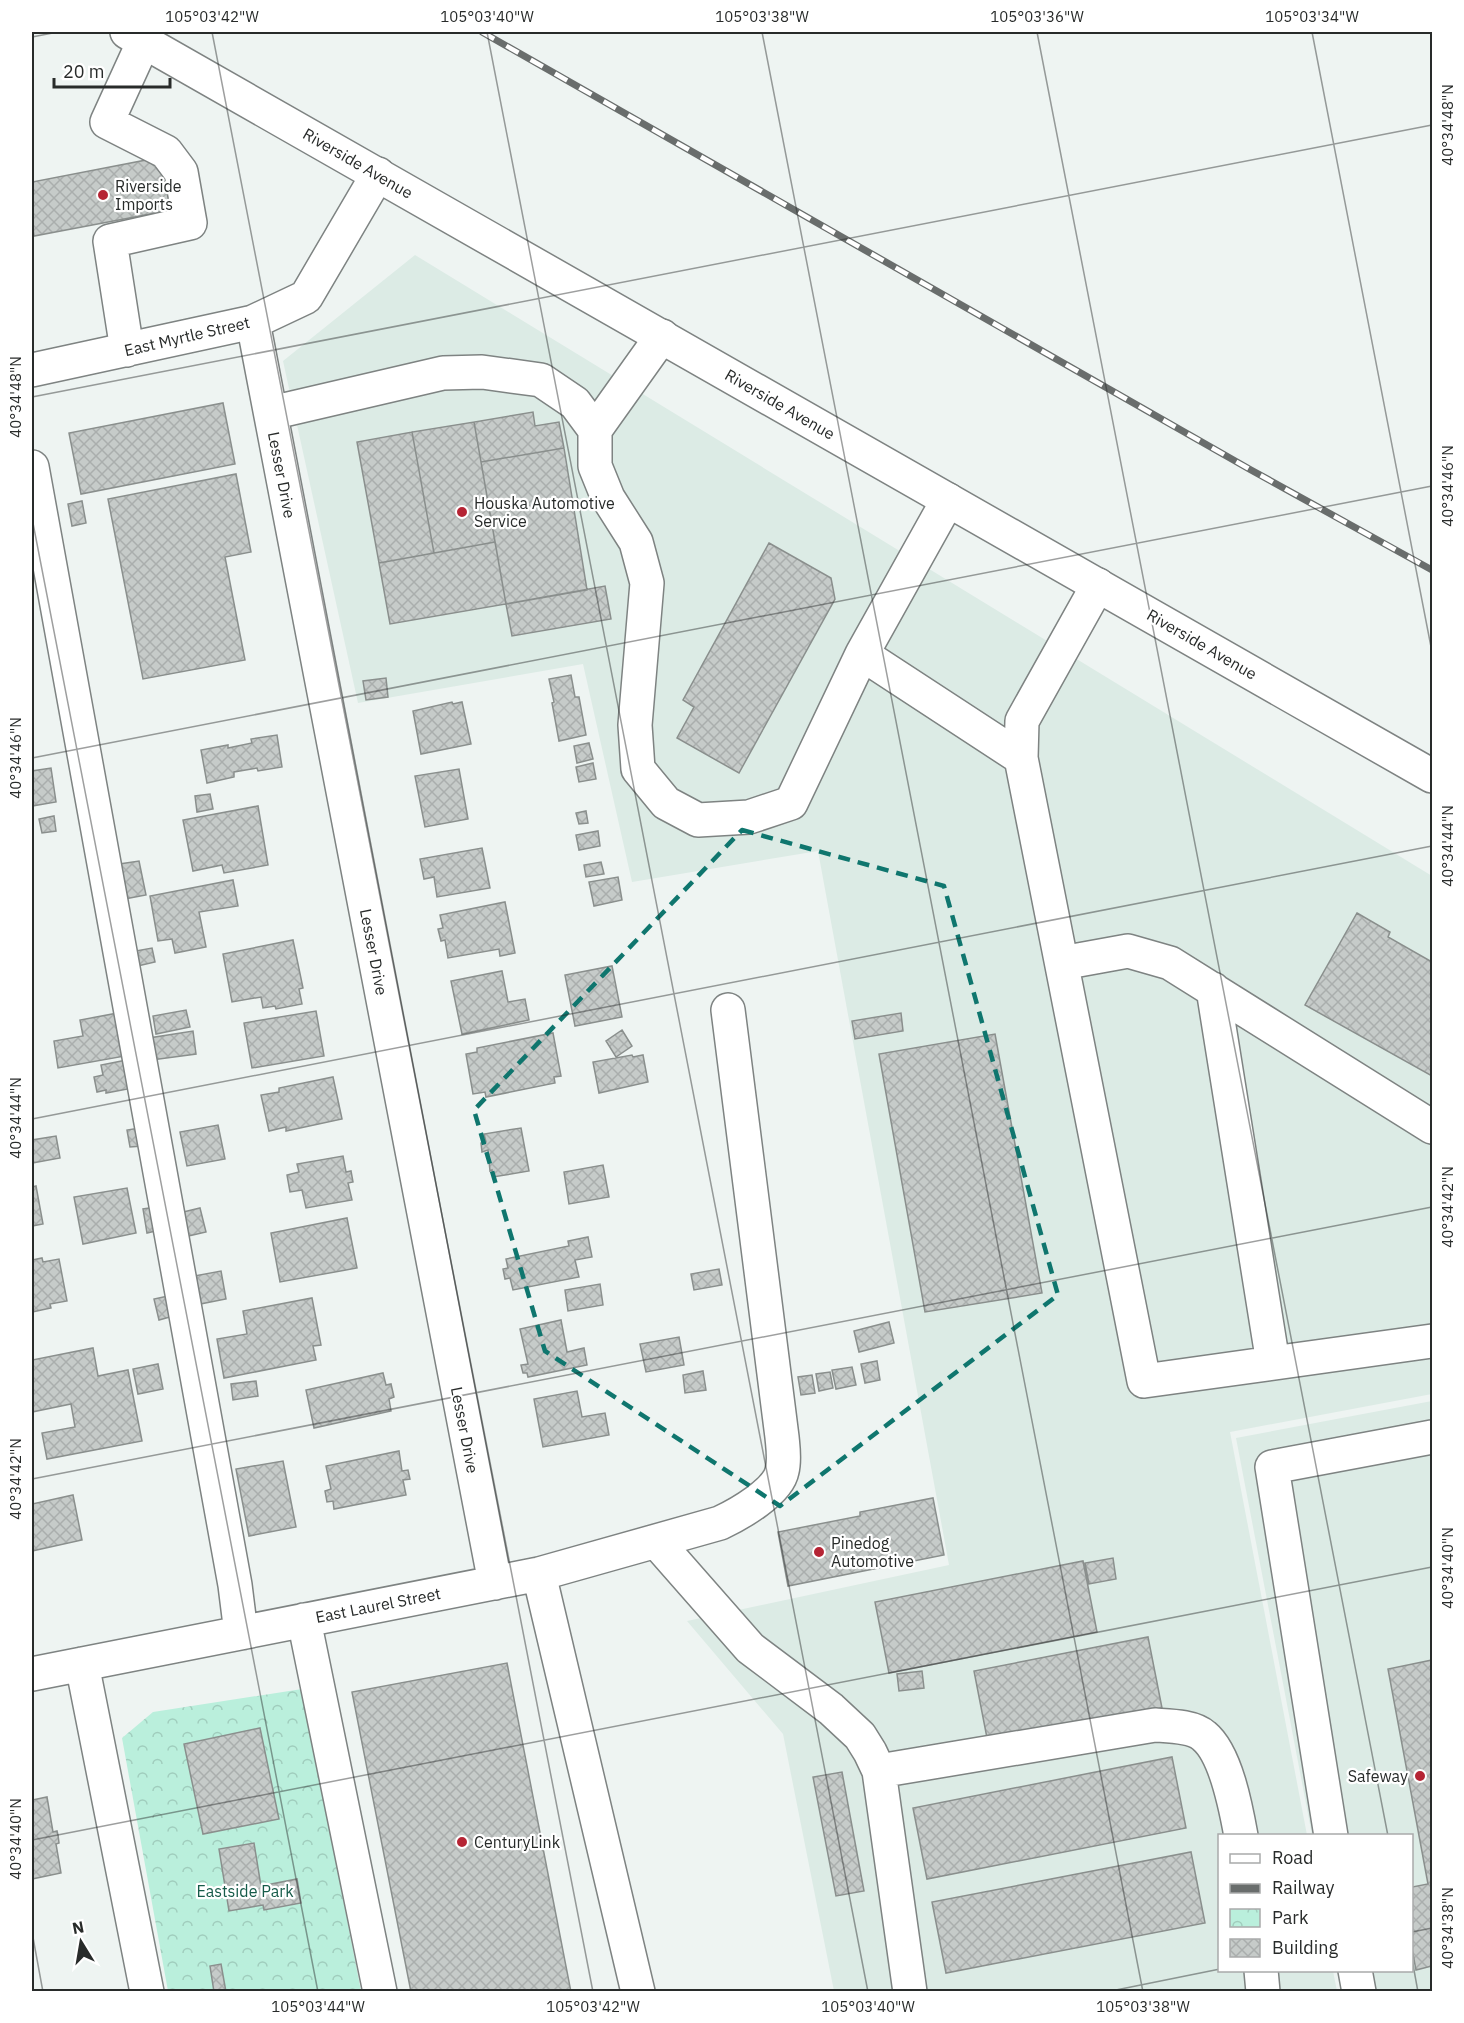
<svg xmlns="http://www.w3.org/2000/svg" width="1464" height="2023" font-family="'IBM Plex Sans',sans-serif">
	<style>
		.built { fill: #dcebe5 }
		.park { fill: url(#park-crowns) }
		.building { fill: url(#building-cross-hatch); stroke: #8a8f8d; stroke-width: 1.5 }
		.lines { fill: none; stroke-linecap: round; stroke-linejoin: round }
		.minor-casing { stroke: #7e8382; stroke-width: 36 }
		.major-casing { stroke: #7e8382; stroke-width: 36 }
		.minor { stroke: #fff; stroke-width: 33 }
		.major { stroke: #fff; stroke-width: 33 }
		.rail-casing { stroke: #696d6c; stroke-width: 7 }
		.rail { stroke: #fff; stroke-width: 4.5; stroke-dasharray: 14; stroke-linecap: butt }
		.marked { fill: none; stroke: #0f766e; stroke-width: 4.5; stroke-dasharray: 12 8; stroke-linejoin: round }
		.ticks { fill: none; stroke: #282b2a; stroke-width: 1.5; stroke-opacity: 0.45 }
		.poi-dot { fill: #b52434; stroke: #fff; stroke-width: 2 }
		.labels { text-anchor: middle; stroke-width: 4.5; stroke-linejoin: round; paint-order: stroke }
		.street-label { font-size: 16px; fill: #282b2a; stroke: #fff }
		.poi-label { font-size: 16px; fill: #282b2a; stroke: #fff; text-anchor: start }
		.park-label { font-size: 16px; fill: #165b49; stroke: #fff }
		.neatline { fill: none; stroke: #282b2a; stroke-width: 2 }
		.ticks-label { font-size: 15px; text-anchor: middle; fill: #282b2a }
	</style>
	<defs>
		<pattern id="park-crowns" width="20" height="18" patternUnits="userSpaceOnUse" patternTransform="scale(1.5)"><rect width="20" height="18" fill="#baefdc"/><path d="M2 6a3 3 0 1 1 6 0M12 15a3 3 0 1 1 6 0" fill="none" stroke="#a0cdbd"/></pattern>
		<pattern id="building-cross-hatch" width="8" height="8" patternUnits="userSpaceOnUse" patternTransform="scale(1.5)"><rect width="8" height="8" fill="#c6cbc9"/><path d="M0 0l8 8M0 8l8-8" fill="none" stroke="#aaaead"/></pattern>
	</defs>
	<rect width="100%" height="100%" fill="#eef4f2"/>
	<path class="built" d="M415 255 1432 876V1394L1230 1432 1307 1835 1220 1836V1970L1333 1971 1337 1991H834L783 1734 687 1621 949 1565 818 851 632 882 583 664 358 703 283 361Z
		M1432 1401V1991H1342L1337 1971 1412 1970V1836L1312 1835 1236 1438Z"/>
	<path class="park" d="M302 1689 361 1991H168L122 1738 153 1712Z"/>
	<path class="building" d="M167 156 177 209 34 236 32 222V182Z
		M223 403 235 464 81 494 69 433Z
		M533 412 535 426 559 422 564 448 481 462 474 422Z
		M474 422 495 542 434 553 412 432Z
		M412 432 434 553 379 563 357 442Z
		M564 448 587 590 506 604 481 462Z
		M236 474 251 552 225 557 245 660 143 679 108 499Z
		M82 501 86 523 72 526 68 504Z
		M495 542 506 604 390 624 379 563Z
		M769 543 831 578 835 599 739 773 677 738 694 707 683 700Z
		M605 586 611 619 512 636 506 604Z
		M571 675 575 697H579L586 735 559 741 552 703 554 702 549 679Z
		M386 678 388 697 366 700 363 681Z
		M452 702 453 704 462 702 471 744 421 754 413 711Z
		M277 735 282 767 258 771 257 768 234 772V777L207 783 201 750 228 745V748L252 743 251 739Z
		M589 743 593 759 577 763 574 746Z
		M593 763 596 779 579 782 576 767Z
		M51 768 56 802 32 806V771Z
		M459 769 468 819 425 827 415 776Z
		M210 794 213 809 197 812 195 796Z
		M258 806 268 865 224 873 222 865 193 871 183 820Z
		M586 811 588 823 579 824 576 813Z
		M54 816 56 831 42 833 39 819Z
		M598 831 600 846 579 850 576 835Z
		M482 848 490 888 437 897 434 877 424 879 420 859Z
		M139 861 146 895 119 900 113 865Z
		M601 862 604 874 586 877 584 865Z
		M618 877 622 900 594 906 589 882Z
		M233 880 238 906 199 912 206 947 175 953 172 939 158 941 150 896Z
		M505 902 515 953 500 956 499 949 448 958 445 940 441 941 438 929 443 928 440 915Z
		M1357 913 1390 932 1388 937 1432 962V1076L1305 1005Z
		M293 940 303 988 299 989 302 1004 276 1009 275 1006 263 1008 261 997 232 1002 223 954Z
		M152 948 155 962 133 967 130 952Z
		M612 966 622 1017 575 1026 565 975Z
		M502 971 508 1002 525 999 529 1020 462 1034 451 981Z
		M186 1010 190 1027 156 1034 153 1016Z
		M316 1011 324 1056 252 1068 244 1023Z
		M118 1013 125 1056 58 1068 54 1041 83 1036 80 1020Z
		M901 1013 903 1031 855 1039 852 1021Z
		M622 1030 632 1046 616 1057 606 1041Z
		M193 1031 196 1054 152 1060 149 1038Z
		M553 1033 561 1076 554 1077 555 1083 486 1097 485 1092 473 1094 466 1054 477 1052V1048Z
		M995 1034 1042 1293 925 1312 879 1054Z
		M632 1055 633 1057 643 1055 648 1082 599 1093 593 1062Z
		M127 1060 133 1088 106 1093V1090L97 1092 94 1077 103 1075 101 1065Z
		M333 1077 342 1119 286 1131V1127L269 1131 261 1095 279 1092V1088Z
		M218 1125 225 1159 187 1166 180 1132Z
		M139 1128 142 1146 130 1147 127 1130Z
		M521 1128 529 1171 493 1177 492 1170 490 1171 488 1150 482 1152 481 1143 486 1142 484 1134Z
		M56 1136 60 1158 32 1163V1140Z
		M343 1156 346 1172 351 1171 353 1182 348 1183 352 1200 306 1208 302 1190 290 1192 287 1175 299 1172 297 1164Z
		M603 1165 609 1197 569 1204 564 1172Z
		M36 1186 43 1224 32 1226V1187Z
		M127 1188 136 1233 83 1244 74 1197Z
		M156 1207 160 1230 147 1233 143 1209Z
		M200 1208 206 1232 184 1237 179 1213Z
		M347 1218 357 1268 280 1282 271 1233Z
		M588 1237 592 1257 575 1260 579 1277 513 1290 510 1278 505 1279 503 1269 508 1268 506 1259 569 1246 568 1241Z
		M42 1258 43 1262 59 1259 67 1301 50 1304 51 1308 32 1312V1260Z
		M719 1269 722 1285 694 1290 691 1274Z
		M221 1271 226 1299 200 1304 194 1276Z
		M600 1284 603 1305 568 1311 565 1290Z
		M173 1295 177 1315 159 1320 154 1299Z
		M312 1298 321 1345 313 1346 316 1360 224 1378 217 1339 247 1334 243 1311Z
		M561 1320 567 1352 584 1348 587 1365 528 1377 527 1373H523L521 1365 528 1364 520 1329Z
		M889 1322 894 1343 859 1352 854 1331Z
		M679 1337 684 1365 646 1372 640 1344Z
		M93 1348 98 1376 128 1370 142 1441 47 1459 42 1433 75 1427 71 1404 32 1412V1360Z
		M877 1361 880 1380 865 1383 861 1364Z
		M158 1364 163 1389 138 1394 133 1369Z
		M852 1367 856 1385 836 1389 832 1370Z
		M703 1371 706 1390 685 1393 683 1375Z
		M830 1372 833 1388 819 1391 816 1374Z
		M383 1373 386 1385 391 1384 394 1397 389 1399 391 1411 314 1428 306 1390Z
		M812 1375 815 1393 801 1395 798 1377Z
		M256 1381 258 1396 233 1400 231 1384Z
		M577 1391 582 1417 605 1413 609 1435 543 1447 534 1399Z
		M399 1451 402 1471 408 1470 410 1479 403 1480 406 1495 334 1509 333 1501 327 1502 325 1491 331 1489 326 1466Z
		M283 1461 296 1527 249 1536 236 1469Z
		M73 1495 82 1540 32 1551V1504Z
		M933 1498 944 1555 788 1586 778 1532 860 1516V1512Z
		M1113 1558 1116 1579 1089 1584 1085 1563Z
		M1083 1561 1097 1632 889 1673 875 1602Z
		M1148 1637 1162 1708 988 1743 974 1671Z
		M1432 1660V1966L1416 1970 1412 1949V1887L1428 1884 1388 1669Z
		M507 1663 571 1992H411L352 1692Z
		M922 1671 924 1688 899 1691 897 1674Z
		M260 1728 279 1819 203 1834 184 1744Z
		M1172 1757 1186 1828 927 1879 913 1808Z
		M842 1772 864 1891 836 1896 813 1777Z
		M47 1797 53 1832 57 1831 58 1835 59 1843 56 1844 61 1873 32 1879V1800Z
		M254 1843 261 1886 297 1879 301 1903 264 1910 263 1905 229 1911 219 1849Z
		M1191 1852 1205 1923 946 1973 932 1902Z
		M221 1964 226 1992H214L210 1966Z"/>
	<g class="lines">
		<defs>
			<path id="minor" d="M253 322 495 1583
				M662 336 595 430V466L608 498 636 542 647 583 635 725 638 769 666 803 698 820 749 817 791 803 862 654
				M127 350 110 241 190 223 181 172 166 152 107 122 144 41
				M32 370 253 322 306 297 378 174
				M271 413 443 373 482 372 541 380 575 403 595 430
				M32 467 235 1585 241 1633
				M948 500 862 654 1021 758
				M1098 585 1022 721 1021 758 1144 1381 1432 1341
				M1062 963 1128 951 1170 963 1432 1127
				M1213 989 1273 1363
				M656 1541 750 1648 831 1709 860 1736 870 1752 879 1771 910 1992
				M539 1574 638 1992
				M304 1620 380 1992
				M82 1664 147 1992
				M32 1674 539 1574 720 1523C739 1514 778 1492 782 1471 785 1460 783 1448 782 1437L728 1010
				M879 1771 1155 1725C1169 1726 1193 1726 1204 1736 1226 1754 1236 1808 1241 1836
				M1331 1836 1272 1467 1432 1437
				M1261 1970 1263 1992
				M1355 1970 1359 1992"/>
			<path id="major" d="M127 32 1432 776"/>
		</defs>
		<use href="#minor" class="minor-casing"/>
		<use href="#major" class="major-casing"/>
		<use href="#minor" class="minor"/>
		<use href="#major" class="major"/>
		<defs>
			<path id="rail" d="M482 32 1251 470 1432 570"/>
		</defs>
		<use href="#rail" class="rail-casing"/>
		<use href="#rail" class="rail"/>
	</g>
	<path class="marked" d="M742 830 944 886 1058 1295 780 1506 545 1351 474 1110Z"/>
	<path class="ticks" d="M212 32 593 1992M487 32 868 1992M762 32 1143 1992M1037 32 1388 1836M1312 32 1432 652M32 37 58 32M32 397 1432 125M32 518 318 1992M32 758 1432 486M32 1119 1432 846M32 1479 1432 1207M32 1840 1432 1567M32 1932 43 1992M1412 1932 1432 1928M1412 1959 1418 1992M1106 1992 1220 1969"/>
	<g class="poi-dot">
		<circle cx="103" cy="195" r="6"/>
		<circle cx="462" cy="512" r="6"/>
		<circle cx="819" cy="1552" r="6"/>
		<circle cx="1420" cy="1776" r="6"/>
		<circle cx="462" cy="1842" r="6"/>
	</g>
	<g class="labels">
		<g class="street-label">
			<text transform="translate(358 163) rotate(30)" y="6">Riverside Avenue</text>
			<text transform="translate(187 336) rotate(-13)" y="6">East Myrtle Street</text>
			<text transform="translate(780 404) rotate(30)" y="6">Riverside Avenue</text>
			<text transform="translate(282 475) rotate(79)" y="6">Lesser Drive</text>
			<text transform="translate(1202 644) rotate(30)" y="6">Riverside Avenue</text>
			<text transform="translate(374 952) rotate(79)" y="6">Lesser Drive</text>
			<text transform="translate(465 1430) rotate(79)" y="6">Lesser Drive</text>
			<text transform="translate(378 1605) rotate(-11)" y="6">East Laurel Street</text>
		</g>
		<g class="poi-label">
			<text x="115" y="192">Riverside<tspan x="115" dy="18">Imports</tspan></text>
			<text x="474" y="509">Houska Automotive<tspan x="474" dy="18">Service</tspan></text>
			<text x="831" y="1549">Pinedog<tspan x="831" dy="18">Automotive</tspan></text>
			<text x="1408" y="1782" text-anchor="end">Safeway</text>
			<text x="474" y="1848">CenturyLink</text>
		</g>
		<g class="park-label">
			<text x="245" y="1897">Eastside Park</text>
		</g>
	</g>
	<rect width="1464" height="2023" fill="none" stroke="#ffffff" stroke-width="66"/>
	<rect x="1218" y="1834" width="195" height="138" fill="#ffffff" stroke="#a9aaaa" stroke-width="1.5"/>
	<rect x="1230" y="1854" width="30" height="9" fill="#ffffff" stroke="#a9aaaa" stroke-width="1.5"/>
	<text x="1272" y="1864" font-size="18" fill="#282b2a">Road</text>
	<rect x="1230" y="1884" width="30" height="9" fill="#696d6c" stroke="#a9aaaa" stroke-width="1.5"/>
	<text x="1272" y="1894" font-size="18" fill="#282b2a">Railway</text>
	<rect x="1230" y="1909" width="30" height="18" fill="url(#park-crowns)" stroke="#a9aaaa" stroke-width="1.5"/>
	<text x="1272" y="1924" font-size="18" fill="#282b2a">Park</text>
	<rect x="1230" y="1939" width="30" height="18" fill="url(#building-cross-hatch)" stroke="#a9aaaa" stroke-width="1.5"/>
	<text x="1272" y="1954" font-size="18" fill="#282b2a">Building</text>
	<g transform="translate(81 1942) rotate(349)" stroke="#ffffff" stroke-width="4.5" paint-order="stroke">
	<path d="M0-4.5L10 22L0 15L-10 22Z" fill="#282b2a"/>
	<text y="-9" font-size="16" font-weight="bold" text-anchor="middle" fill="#282b2a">N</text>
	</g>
	<path d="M54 78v9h116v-9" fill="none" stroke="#282b2a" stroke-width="3"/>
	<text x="63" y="78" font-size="18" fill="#282b2a" stroke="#ffffff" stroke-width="4.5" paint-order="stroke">20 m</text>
	<rect x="33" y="33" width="1398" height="1957" class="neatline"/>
	<g class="ticks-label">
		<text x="212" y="22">105°03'42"W</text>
		<text x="487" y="22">105°03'40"W</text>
		<text x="762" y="22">105°03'38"W</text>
		<text x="1037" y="22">105°03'36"W</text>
		<text x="1312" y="22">105°03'34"W</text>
		<text transform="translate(1448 125) rotate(-90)" y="5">40°34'48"N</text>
		<text transform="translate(16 397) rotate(-90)" y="5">40°34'48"N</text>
		<text transform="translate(1448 486) rotate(-90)" y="5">40°34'46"N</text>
		<text transform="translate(16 758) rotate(-90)" y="5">40°34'46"N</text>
		<text transform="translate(1448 846) rotate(-90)" y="5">40°34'44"N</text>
		<text transform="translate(16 1118) rotate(-90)" y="5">40°34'44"N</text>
		<text transform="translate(1448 1207) rotate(-90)" y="5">40°34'42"N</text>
		<text transform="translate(16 1479) rotate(-90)" y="5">40°34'42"N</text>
		<text transform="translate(1448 1568) rotate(-90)" y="5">40°34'40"N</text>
		<text transform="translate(16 1839) rotate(-90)" y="5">40°34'40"N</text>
		<text transform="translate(1448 1928) rotate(-90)" y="5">40°34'38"N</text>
		<text x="318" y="2012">105°03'44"W</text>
		<text x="593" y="2012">105°03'42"W</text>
		<text x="868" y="2012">105°03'40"W</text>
		<text x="1143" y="2012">105°03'38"W</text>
	</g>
</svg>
